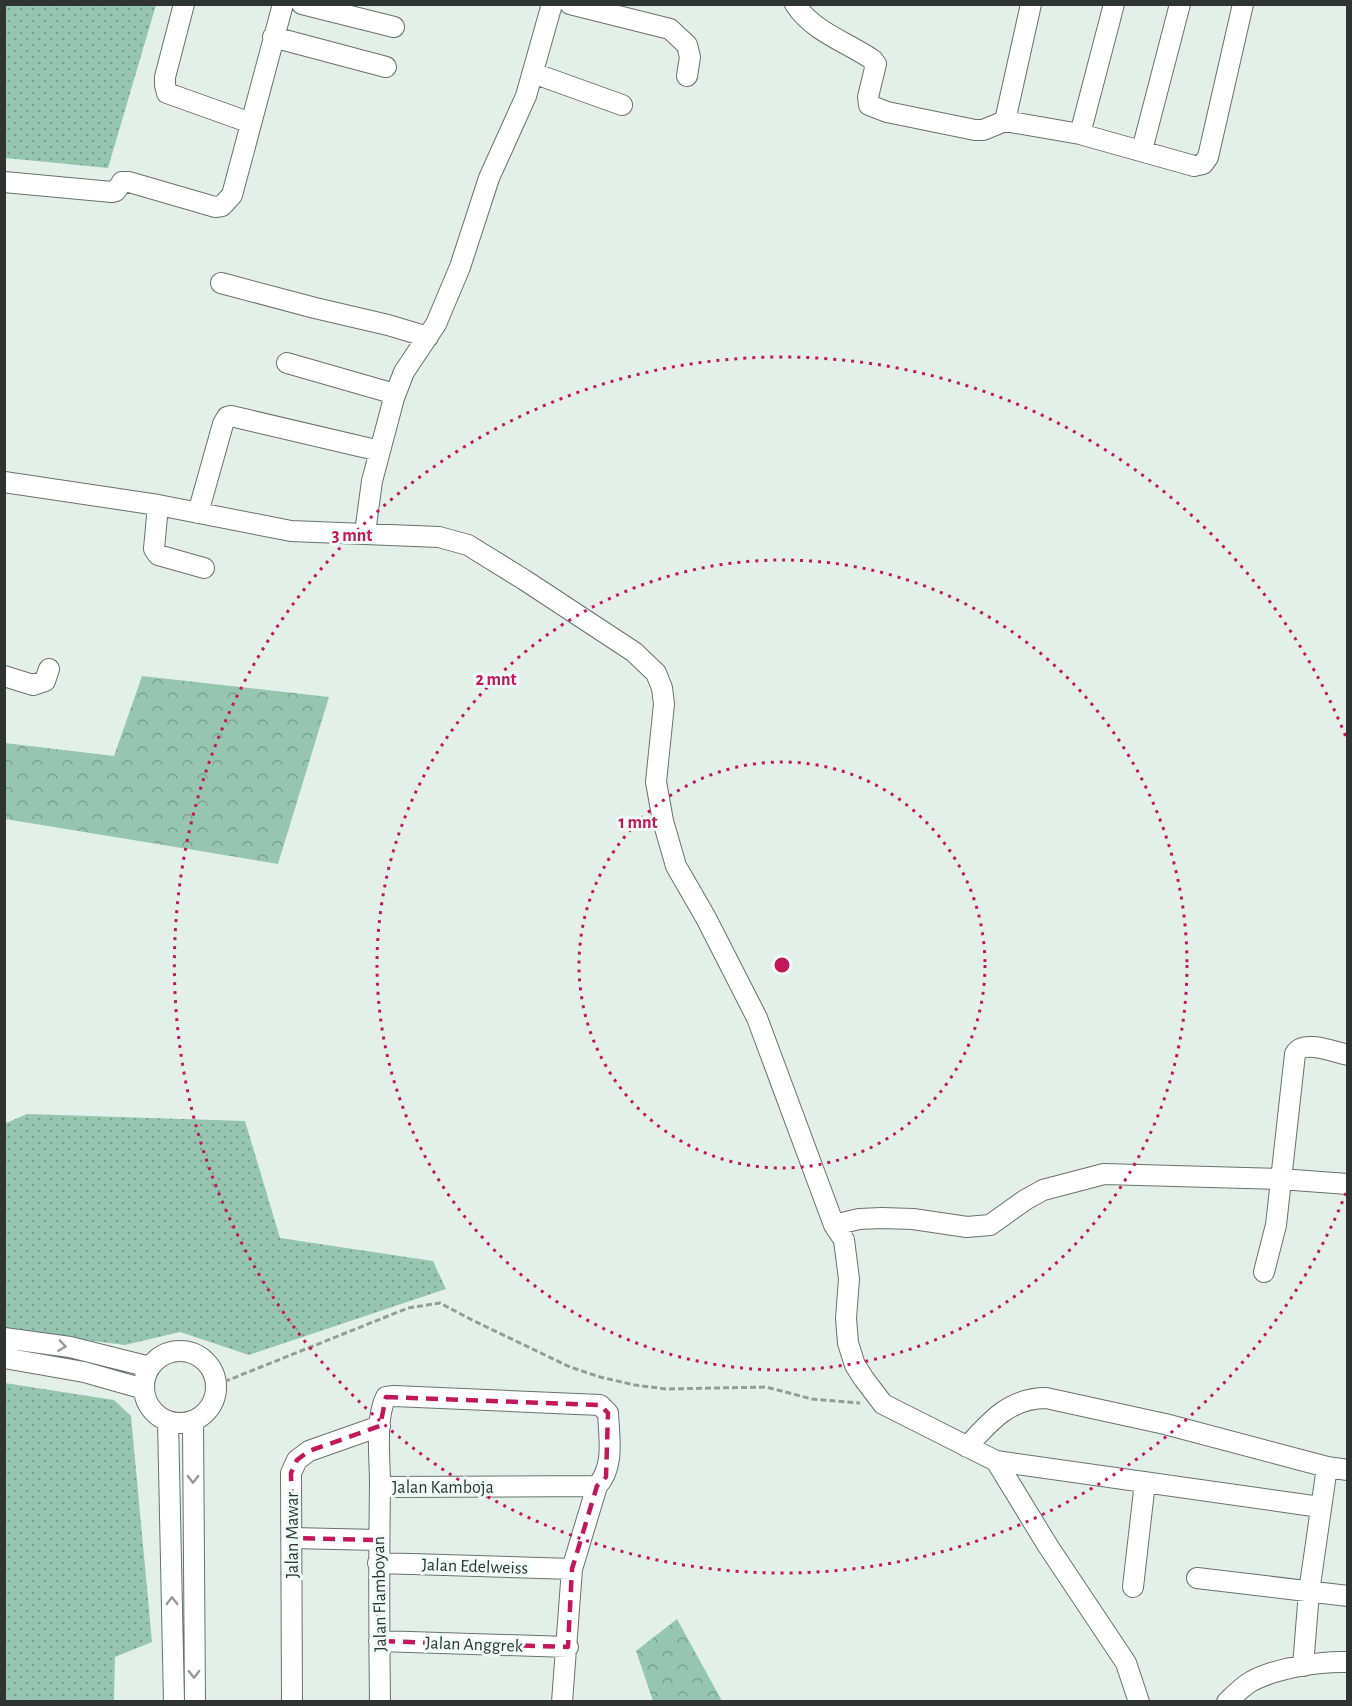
<svg xmlns="http://www.w3.org/2000/svg" width="1352" height="1706" font-family="'Alegreya Sans',sans-serif">
	<style>
		.grass { fill: url(#grass-dots) }
		.forest { fill: url(#forest-crowns) }
		.lines { fill: none; stroke-linecap: round; stroke-linejoin: round }
		.street-casing { stroke: #67726d; stroke-width: 22 }
		.path { stroke: #939c98; stroke-width: 3; stroke-dasharray: 6 3; stroke-linecap: butt }
		.street { stroke: #fff; stroke-width: 20 }
		.oneway { stroke: #979a98 }
		.marked { fill: none; stroke: #c2185b; stroke-width: 4.5; stroke-dasharray: 12 8; stroke-linejoin: round }
		.ring { fill: none; stroke: #c2185b; stroke-width: 3; stroke-dasharray: 3 6 }
		.labels { text-anchor: middle; stroke-width: 6; stroke-linejoin: round; paint-order: stroke }
		.street-label { font-size: 18px; fill: #2f3432; stroke: #f0fdf7 }
		.centre { fill: #c2185b; stroke: #f0fdf7; stroke-width: 3 }
		.ring-label { font-size: 18px; text-anchor: middle; font-weight: bold; fill: #c2185b; stroke: #f0fdf7; stroke-width: 6; stroke-linejoin: round; paint-order: stroke }
	</style>
	<defs>
		<pattern id="grass-dots" width="8" height="8" patternUnits="userSpaceOnUse" patternTransform="scale(1.5)"><rect width="8" height="8" fill="#96c6b2"/><path d="M2 2h.1M6 6h.1" fill="none" stroke="#7ba291" stroke-width="1.8" stroke-linecap="round"/></pattern>
		<pattern id="forest-crowns" width="20" height="18" patternUnits="userSpaceOnUse" patternTransform="scale(1.5)"><rect width="20" height="18" fill="#96c6b2"/><path d="M2 6a3 3 0 1 1 6 0M12 15a3 3 0 1 1 6 0" fill="none" stroke="#7ba291"/></pattern>
	</defs>
	<rect width="100%" height="100%" fill="#e3f0ea"/>
	<path class="grass" d="M4 5H156L108 168 5 158Z
		M27 1114 245 1121 280 1238 433 1261 446 1289 249 1355 180 1332 125 1345 5 1330 4 1124Z
		M5 1383 114 1400 131 1416 152 1642 115 1657 114 1701H5Z"/>
	<path class="forest" d="M142 676 329 697 278 864 5 819V743L114 756Z
		M677 1619 722 1701H653L636 1651Z"/>
	<g class="lines">
		<defs>
			<path id="street" d="M184 4 165 77V85L167 93 251 123
				M302 4 394 27
				M570 4 670 29 687 45 690 57 687 76
				M795 4C813 32 847 42 873 60L876 64 868 97 869 105 887 112 975 130H983L1005 121 1080 134 1194 166 1203 164 1208 157 1243 4
				M273 37 386 67
				M533 73 622 105
				M1005 121 1031 4
				M1080 134 1114 4
				M1142 150 1180 4
				M4 182 112 192 116 191 122 182H129L215 207 222 206 232 195 283 4
				M221 283 315 308 388 325 428 337
				M287 363 395 394
				M4 482 158 505 291 531 439 537 468 545 523 579 634 652 656 673 662 688 664 704 656 782 663 821 676 866 706 918 757 1018 834 1225 844 1240 849 1279 846 1318 848 1343 855 1365 864 1379 883 1404 996 1461 1048 1546 1126 1663 1139 1702
				M158 505 154 549 158 555 204 568
				M198 513 223 424 227 417 231 416 380 451
				M365 533 372 481 394 398 404 372 436 324 460 267 489 178 526 96 552 4
				M4 676 33 685 45 681 49 669
				M834 1225 859 1219 882 1218 913 1219 967 1227 990 1225 1025 1200 1043 1190 1104 1174 1280 1179 1348 1184
				M1264 1272 1276 1225 1295 1054C1303 1039 1334 1052 1348 1055
				M4 1338 70 1347 150 1367
				M144 1387a36 36 0 1 1 72 0a36 36 0 1 1-72 0Z
				M4 1358 84 1372 144 1389
				M168 1421 174 1702
				M193 1421 195 1702
				M967 1447C990 1421 1010 1398 1046 1398L1165 1424 1327 1467 1348 1470
				M996 1461 1320 1507
				M380 1487 597 1486
				M292 1538 378 1540
				M378 1563 572 1569
				M1197 1578 1348 1596
				M1133 1587 1145 1482
				M379 1641 568 1647
				M1303 1666 1309 1592 1327 1467
				M292 1702 291 1473 297 1460 309 1451 380 1426
				M380 1702C379 1629 379 1557 380 1484 380 1460 375 1418 386 1397L394 1396 600 1405 608 1413C609 1437 615 1467 597 1486L572 1569 562 1702
				M1227 1702C1235 1694 1243 1686 1252 1681 1277 1668 1319 1661 1348 1662"/>
		</defs>
		<use href="#street" class="street-casing"/>
		<path class="path" d="M216 1385 408 1308 440 1303 472 1320 570 1367 600 1377 635 1385 666 1389 766 1387 812 1399 860 1403"/>
		<use href="#street" class="street"/>
	</g>
	<defs><path id="oneway-chevron" d="M-2-3.5L2.5 0L-2 3.5" fill="none" stroke-width="1.6" stroke-linecap="round" stroke-linejoin="round" transform="scale(1.5)"/></defs>
	<g class="oneway">
		<use href="#oneway-chevron" transform="translate(62 1346) rotate(8)"/>
		<use href="#oneway-chevron" transform="translate(193 1479) rotate(90)"/>
		<use href="#oneway-chevron" transform="translate(172 1601) rotate(-91)"/>
		<use href="#oneway-chevron" transform="translate(194 1674) rotate(89)"/>
	</g>
	<path class="marked" d="M386 1397 600 1405 608 1413 606 1477 597 1486 572 1569 568 1647 379 1641 378 1540 292 1538 291 1473 297 1460 309 1451 380 1426Z"/>
	<g class="ring">
		<circle cx="782" cy="965" r="203"/>
		<circle cx="782" cy="965" r="405"/>
		<path d="M1346 1193A608 608 0 1 1 1346 737"/>
	</g>
	<g class="labels">
		<g class="street-label">
			<text x="443" y="1493">Jalan Kamboja</text>
			<text transform="translate(292 1535) rotate(-90)" y="6">Jalan Mawar</text>
			<text transform="translate(475 1566) rotate(2)" y="6">Jalan Edelweiss</text>
			<text transform="translate(379 1594) rotate(-91)" y="6">Jalan Flamboyan</text>
			<text transform="translate(474 1644) rotate(2)" y="6">Jalan Anggrek</text>
		</g>
	</g>
	<circle cx="782" cy="965" r="9" class="centre"/>
	<g class="ring-label">
		<text x="352" y="541">3 mnt</text>
		<text x="496" y="685">2 mnt</text>
		<text x="638" y="828">1 mnt</text>
	</g>
	<rect width="1352" height="1706" fill="none" stroke="#2f3432" stroke-width="12"/>
</svg>
